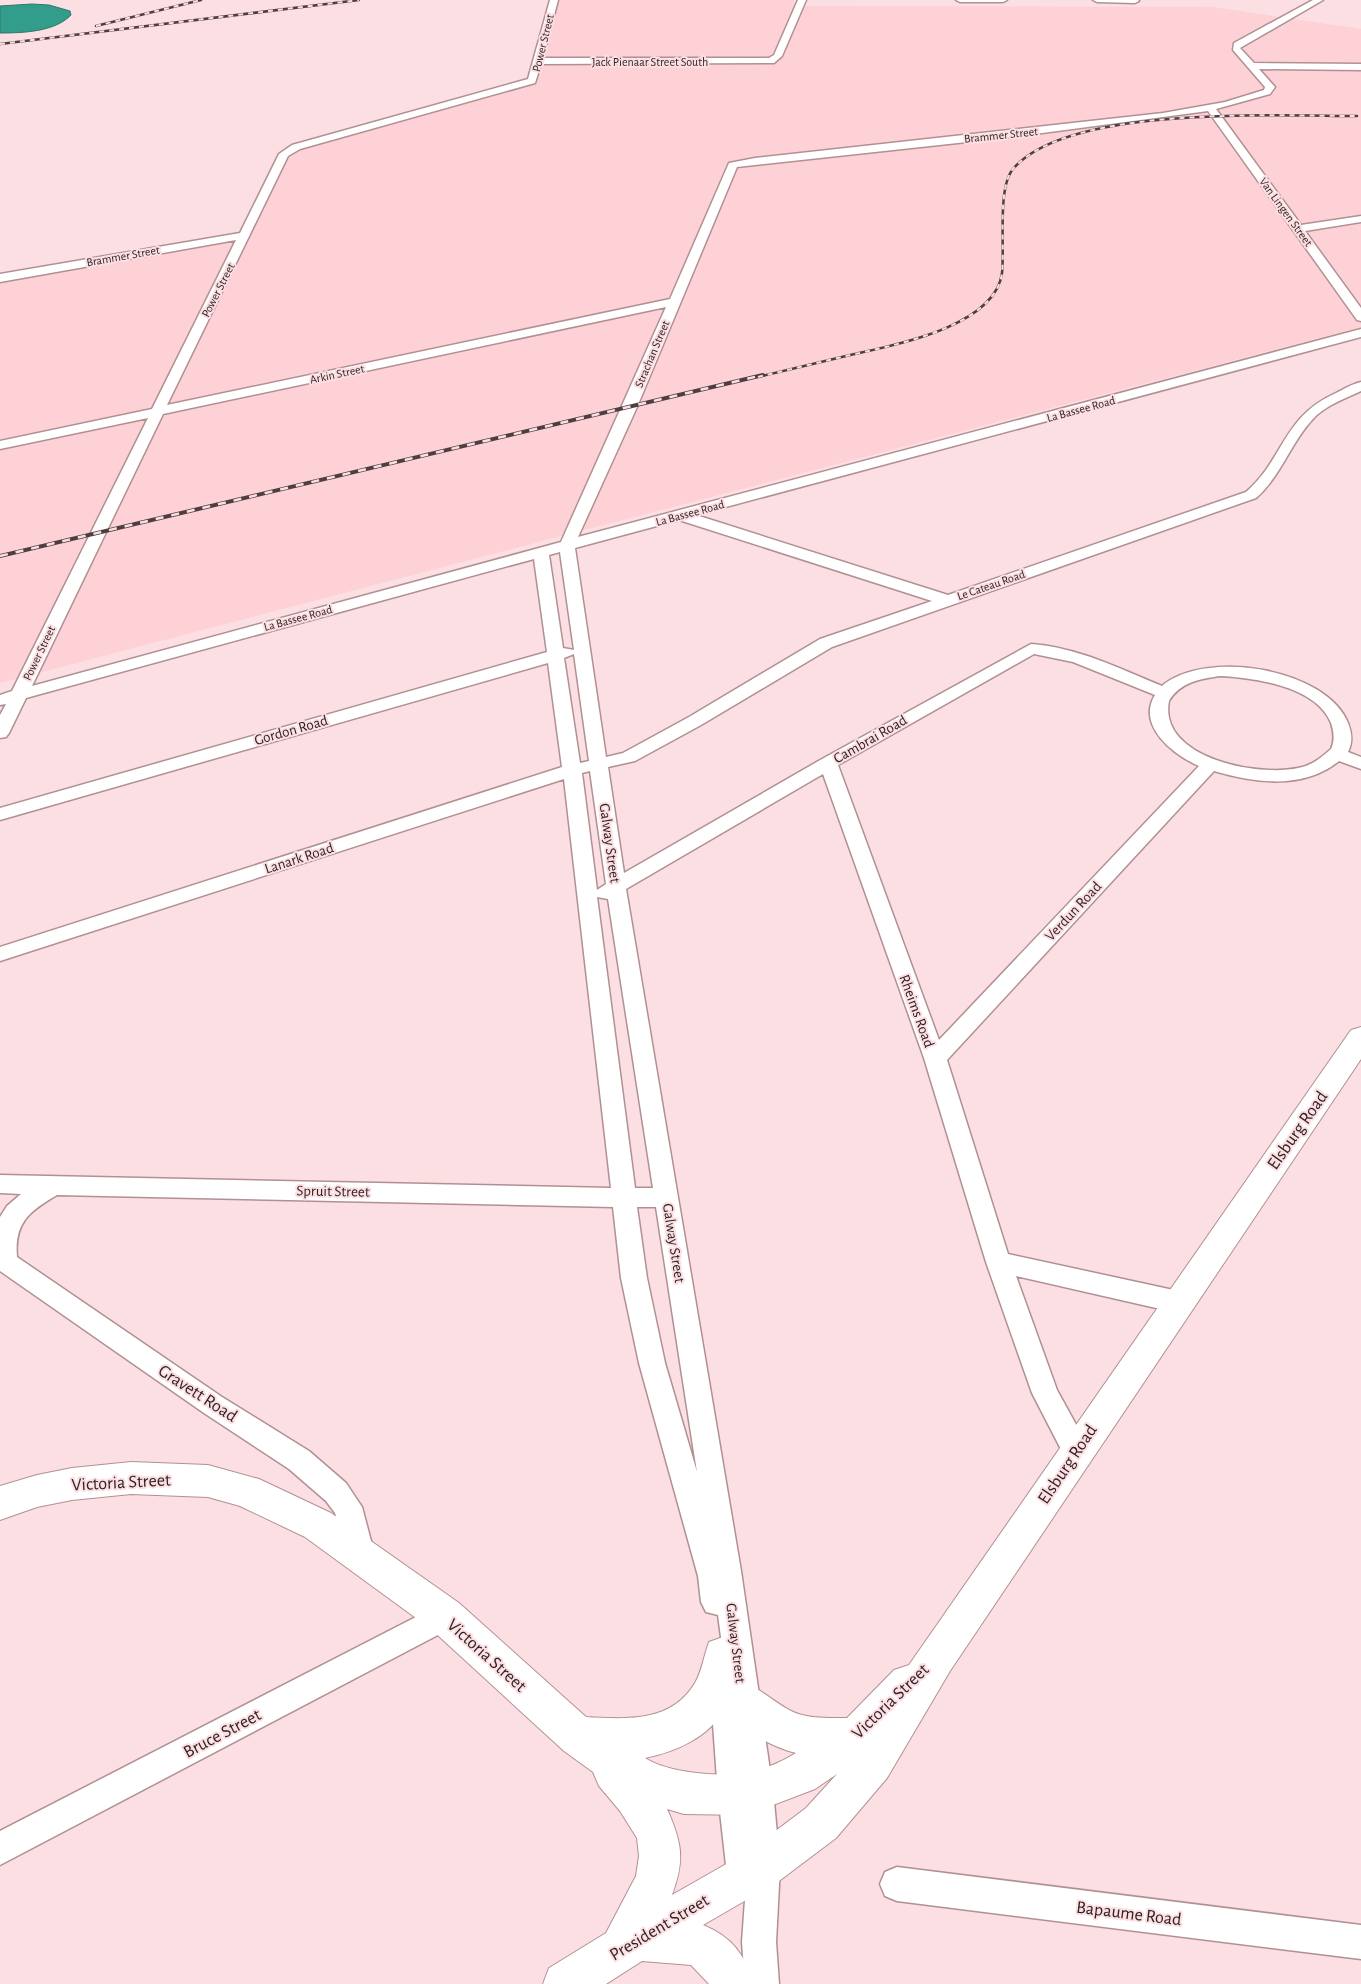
<svg xmlns="http://www.w3.org/2000/svg" width="1361" height="1984" font-family="'Alegreya Sans',sans-serif">
	<style>
		.built { fill: #fdd1d6 }
		.water { fill: #319d8a; stroke: #30776a }
		.lines { fill: none; stroke-linecap: round; stroke-linejoin: round }
		.minor-casing { stroke: #b19093; stroke-width: 3 }
		.major-casing { stroke: #b19093; stroke-width: 2 }
		.minor { fill: #fff; fill-rule: evenodd }
		.major { fill: #fff; fill-rule: evenodd }
		.rail-far1-casing { stroke: #4e3e40; stroke-width: 2.5 }
		.rail-casing { stroke: #4e3e40; stroke-width: 4 }
		.rail-far1 { stroke: #fcdfe2; stroke-width: 2; stroke-dasharray: 5; stroke-linecap: butt }
		.rail { stroke: #fcdfe2; stroke-width: 2.5; stroke-dasharray: 8; stroke-linecap: butt }
		.labels { text-anchor: middle; stroke-width: 4; stroke-linejoin: round; paint-order: stroke }
		.far-street-label { font-size: 12px; fill: #2c1f20; stroke: #fcdfe2 }
		.street-label { font-size: 15px; fill: #2c1f20; stroke: #fcdfe2 }
		.near-street-label { font-size: 18px; fill: #2c1f20; stroke: #fcdfe2 }
	</style>
	<rect width="100%" height="100%" fill="#fcdfe2"/>
	<path class="built" d="M554 0H794V4L810 6 1214 7 1361 29V327L0 683V279L252 233 293 148 531 80Z"/>
	<path class="water" d="M32 4 49 5 70 11 71 15C55 32 22 33 0 33V6Z"/>
	<g class="lines">
		<defs>
			<path id="minor" d="M550 0H558L543 58H769L774 55 798 0H806L782 56 774 63 541 64 535 83 300 149 288 156 167 405 670 299 729 163 755 158 1163 113 1225 102 1264 90 1265 87 1233 50 1234 43 1313 0H1323L1240 48 1254 63 1361 64V70L1259 69 1275 87 1270 94 1216 109 1301 225 1361 216V222L1305 231 1361 308V321L1357 320 1208 111 1013 137 737 167 637 407 578 537 1361 329V337L696 515 948 595 1246 492C1285 458 1282 417 1336 393 1344 389 1352 384 1361 382V391C1344 399 1324 406 1312 420 1290 444 1281 476 1256 498L832 647 701 725 635 761 608 767 624 873 822 759 1031 644C1077 647 1120 669 1162 686 1205 649 1326 668 1348 723 1352 733 1353 742 1348 752L1361 757V769L1339 761C1303 790 1255 783 1214 771L947 1060 1008 1254 1178 1291 1187 1295 1191 1302 1187 1309 1178 1313 1016 1276 1057 1390 1090 1450 1086 1459 1076 1462 1066 1459 1032 1393 986 1262 924 1058 823 774 626 889 741 1571 773 1791 780 1866 776 1942 779 1984H745L742 1942 745 1900 733 1895 728 1883 718 1794 710 1682 714 1671 725 1667 718 1615 706 1612 701 1602 698 1576 639 1363 621 1278 613 1207 57 1195C30 1211 14 1222 17 1257L222 1397 309 1451 346 1483 362 1507 375 1556 371 1566 361 1570 351 1566 335 1513 326 1501 289 1469 204 1413 0 1271V1217L7 1206 21 1194 0 1193V1175L611 1188 564 779 0 961V947L562 767 548 663 0 820V808L547 652 534 559 26 698 9 733 6 737 0 738V715L6 704 0 705V695L12 691 148 418 0 449V441L152 409 236 240 0 282V274L240 233 279 154 292 145 528 79ZM666 307 561 542 32 686 163 414ZM679 520 932 601 820 639 689 717 623 753 606 757 575 548ZM560 552 574 650 563 648 549 555ZM574 654 589 761 580 763 564 658ZM1034 654 1073 662 1155 695C1136 726 1174 755 1199 766L939 1040 838 765ZM1220 676C1255 678 1316 686 1331 723 1334 732 1335 740 1331 749 1321 758 1311 766 1298 768 1257 777 1158 758 1169 701 1180 682 1200 679 1220 676ZM590 771 606 884 597 890 582 773ZM597 897 608 899 653 1188H635ZM637 1207H656L697 1472 665 1363 647 1278Z
				M956 0H1007L1003 2H960Z
				M1093 0H1138L1139 1 1135 3 1097 2Z
				M445 1602 455 1606 460 1616 455 1626 0 1865V1831Z
				M897 1867 1361 1925V1959L897 1901 885 1896 880 1884 885 1872Z"/>
			<path id="major" d="M1361 1027V1059L950 1671 887 1778 836 1838 779 1881 703 1925C734 1938 743 1954 755 1984H709L691 1965 642 1961 606 1984H543L549 1968 606 1933 636 1876 639 1856 637 1838 620 1811 599 1786 593 1772 564 1751 431 1629 305 1537 240 1506 208 1497 131 1494 72 1500 37 1507 0 1520V1486L37 1475 72 1468 131 1462 208 1465 259 1479 331 1513 459 1603 586 1717C627 1719 671 1723 695 1683 702 1671 704 1655 709 1642L723 1637 737 1642 742 1656 735 1686 743 1682C761 1689 774 1702 791 1711 807 1719 829 1718 847 1718L894 1670 909 1665 1351 1030ZM725 1707C733 1727 775 1748 796 1753 783 1761 762 1771 746 1773 719 1777 668 1773 645 1758 675 1752 711 1737 725 1707ZM837 1774 806 1808 749 1851 672 1895C685 1859 682 1843 667 1809L684 1814 747 1815 815 1789Z"/>
		</defs>
		<use href="#minor" class="minor-casing"/>
		<use href="#major" class="major-casing"/>
		<use href="#minor" class="minor"/>
		<use href="#major" class="major"/>
		<defs>
			<path id="rail-far1" d="M96 26 201 0
				M0 44 359 0
				M758 377C787 370 817 363 846 356 889 346 995 328 1002 273 1005 248 997 188 1013 169 1068 105 1276 116 1357 116"/>
			<path id="rail" d="M0 556 763 375"/>
		</defs>
		<use href="#rail-far1" class="rail-far1-casing"/>
		<use href="#rail" class="rail-casing"/>
		<use href="#rail-far1" class="rail-far1"/>
		<use href="#rail" class="rail"/>
	</g>
	<g class="labels">
		<g class="far-street-label">
			<text transform="translate(543 43) rotate(-76)" y="4">Power Street</text>
			<text x="650" y="66">Jack Pienaar Street South</text>
			<text transform="translate(1001 135) rotate(-6)" y="4">Brammer Street</text>
			<text transform="translate(1286 212) rotate(54)" y="4">Van Lingen Street</text>
			<text transform="translate(123 256) rotate(-10)" y="4">Brammer Street</text>
			<text transform="translate(218 290) rotate(-63)" y="4">Power Street</text>
			<text transform="translate(652 354) rotate(-67)" y="4">Strachan Street</text>
			<text transform="translate(337 374) rotate(-12)" y="4">Arkin Street</text>
			<text transform="translate(1081 409) rotate(-15)" y="4">La Bassee Road</text>
			<text transform="translate(690 513) rotate(-15)" y="4">La Bassee Road</text>
			<text transform="translate(991 585) rotate(-19)" y="4">Le Cateau Road</text>
			<text transform="translate(298 618) rotate(-15)" y="4">La Bassee Road</text>
			<text transform="translate(39 653) rotate(-64)" y="4">Power Street</text>
		</g>
		<g class="street-label">
			<text transform="translate(291 730) rotate(-16)" y="5">Gordon Road</text>
			<text transform="translate(870 739) rotate(-30)" y="5">Cambrai Road</text>
			<text transform="translate(610 843) rotate(82)" y="5">Galway Street</text>
			<text transform="translate(299 858) rotate(-18)" y="5">Lanark Road</text>
			<text transform="translate(1073 911) rotate(-47)" y="5">Verdun Road</text>
			<text transform="translate(917 1011) rotate(70)" y="5">Rheims Road</text>
			<text transform="translate(333 1191) rotate(1)" y="5">Spruit Street</text>
			<text transform="translate(674 1243) rotate(81)" y="5">Galway Street</text>
			<text transform="translate(736 1643) rotate(83)" y="5">Galway Street</text>
		</g>
		<g class="near-street-label">
			<text transform="translate(1297 1130) rotate(-55)" y="6">Elsburg Road</text>
			<text transform="translate(198 1393) rotate(33)" y="6">Gravett Road</text>
			<text transform="translate(1067 1464) rotate(-56)" y="6">Elsburg Road</text>
			<text transform="translate(121 1482) rotate(-3)" y="6">Victoria Street</text>
			<text transform="translate(487 1655) rotate(42)" y="6">Victoria Street</text>
			<text transform="translate(890 1701) rotate(-44)" y="6">Victoria Street</text>
			<text transform="translate(222 1733) rotate(-28)" y="6">Bruce Street</text>
			<text transform="translate(1129 1913) rotate(7)" y="6">Bapaume Road</text>
			<text transform="translate(659 1927) rotate(-31)" y="6">President Street</text>
		</g>
	</g>
</svg>
